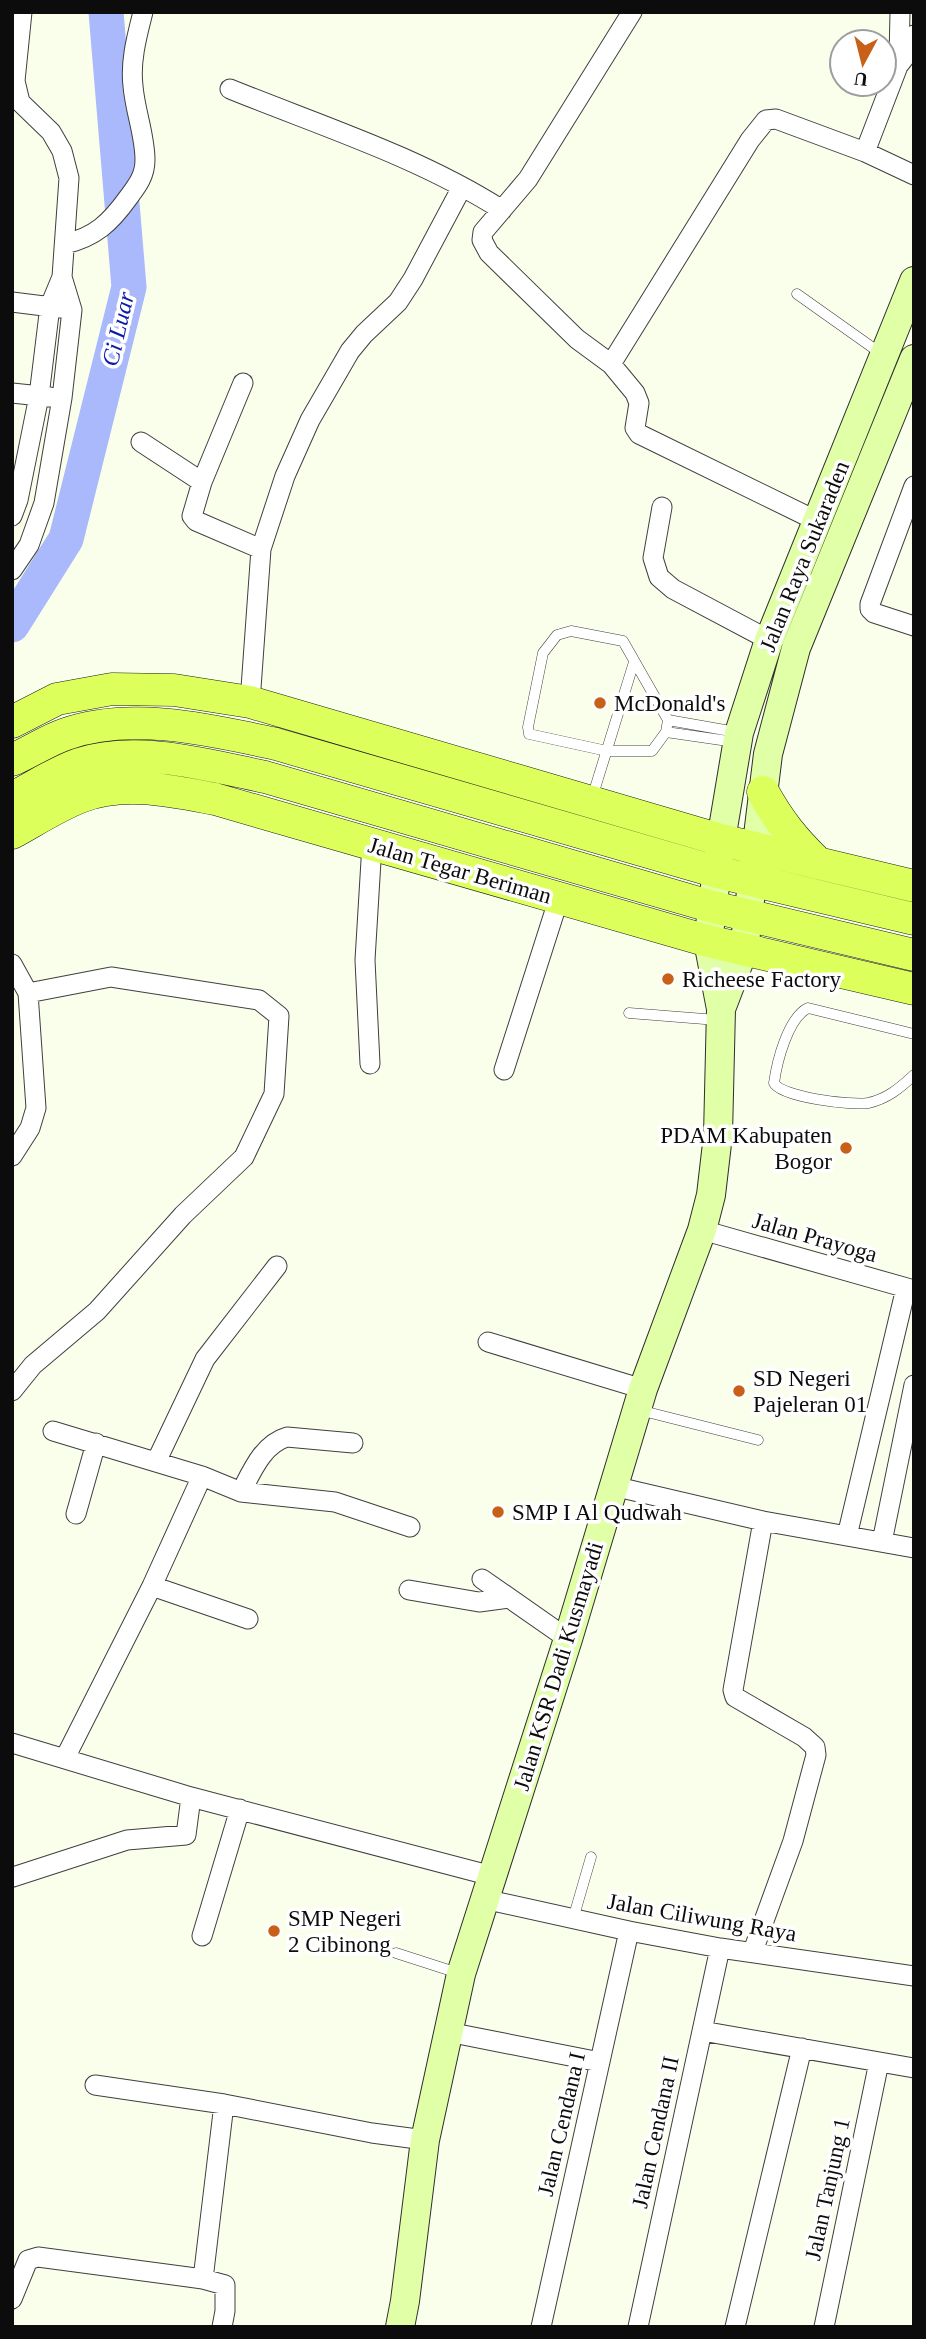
<svg xmlns="http://www.w3.org/2000/svg" width="926" height="2339" font-family="Georgia,serif">
	<style>
		.lines { fill: none; stroke-linecap: round; stroke-linejoin: round }
		.river { stroke: #aab8fc; stroke-width: 35 }
		.lane-casing { stroke: #3f3f3f; stroke-width: 11 }
		.street-casing { stroke: #3f3f3f; stroke-width: 21 }
		.secondary-casing { stroke: #2e2e2e; stroke-width: 30 }
		.primary-casing { stroke: #1d1d1d; stroke-width: 33 }
		.lane { stroke: #fff; stroke-width: 10 }
		.street { stroke: #fff; stroke-width: 19 }
		.secondary { stroke: #e0ffa6; stroke-width: 28 }
		.primary { stroke: #dcff5b; stroke-width: 32 }
		.poi-dot { fill: #c86018; stroke: #fff; stroke-width: 2.5 }
		.labels { text-anchor: middle; stroke-width: 7; stroke-linejoin: round; paint-order: stroke }
		.street-label { font-size: 23px; fill: #0c0c0c; stroke: #fff }
		.poi-label { font-size: 23px; fill: #0c0c0c; stroke: #fff; text-anchor: start }
		.water-label { font-size: 24px; font-style: italic; fill: #0b1ba8; stroke: #fff }
	</style>
	<rect width="100%" height="100%" fill="#faffeb"/>
	<g class="lines">
		<path class="river" d="M12 625 66 539 129 287 106 12"/>
		<defs>
			<path id="lane" d="M797 294 883 355
				M571 631 623 641 668 720 666 732 652 751H607L529 734 528 727 543 653 557 635Z
				M668 720 736 732
				M666 732 735 742
				M592 798 634 662
				M629 1013 717 1020
				M914 1034 808 1008C788 1018 777 1061 774 1083 781 1097 852 1106 868 1103 887 1099 900 1088 914 1075
				M639 1410 758 1440
				M573 1919 591 1857
				M396 1953 458 1973"/>
			<path id="street" d="M632 12 528 179 483 232 482 240 489 253 577 339 611 364 635 393 639 403 635 428 639 434 817 521
				M899 58 900 12
				M230 89C321 126 419 157 502 210
				M865 152 898 66 905 57 914 35
				M65 244C95 237 110 223 128 198 137 186 145 176 145 160 145 135 135 111 133 86 130 61 137 36 143 12
				M12 302 60 308
				M611 364 750 140 766 120 776 119 865 152 914 175
				M243 383 202 482 192 516 196 521 261 549
				M12 393 50 397
				M141 442 202 482
				M914 486 870 604V609L874 613 914 626
				M662 507 653 558 659 577 673 589 769 640
				M12 516 18 500 39 396 50 306 62 277 69 178 62 151 51 132 20 102 15 81 22 12
				M12 570 29 545 44 503 62 398 72 310 62 277
				M250 702 261 549 285 476 310 420 350 351 364 334 398 302 413 279 462 187
				M12 964 28 993 111 977 259 1000 279 1016 274 1094 244 1157 183 1215 97 1311 33 1365 12 1391
				M370 1064 365 960 372 844
				M504 1070 559 898
				M12 1156 30 1128 36 1108 28 993
				M702 1230 914 1290
				M488 1342 643 1389
				M53 1431 202 1476 241 1492 335 1502 410 1527
				M156 1462 205 1359 277 1266
				M613 1486 763 1521 914 1548
				M241 1492C252 1471 263 1444 287 1437L353 1443
				M76 1514 96 1443
				M847 1536 906 1288
				M882 1542 914 1385
				M482 1579 568 1639
				M152 1586 248 1619
				M409 1590 479 1602 509 1598
				M12 1743 191 1797 492 1876
				M65 1758 152 1586 202 1476
				M13 1877 127 1840 186 1835 191 1797
				M484 1899 629 1931 720 1948 914 1976
				M202 1936 240 1809
				M753 1951 793 1841 816 1755 815 1747 804 1737 735 1697 733 1690 763 1521
				M702 2031 914 2068
				M448 2032 600 2062
				M95 2085 224 2104 203 2279 225 2285V2311L222 2327
				M224 2104 372 2133 425 2140
				M12 2299 28 2260 38 2257 203 2279
				M541 2327 629 1931
				M638 2327 720 1948
				M735 2327 802 2048
				M824 2327 879 2062"/>
			<path id="secondary" d="M721 1009 744 949 768 754 796 648 914 359
				M400 2327 405 2301 425 2140 461 1974 568 1639 643 1389 702 1230 711 1195 718 1135 721 1009 708 941 721 840 739 733 769 640 914 281"/>
			<path id="primary" d="M12 722 57 699 112 689 174 690 250 702 721 840 914 886
				M12 760C30 752 48 740 66 734 131 711 211 730 276 744L717 872 914 919
				M763 792C779 821 794 840 818 863
				M12 798C34 787 56 772 79 764 137 745 208 765 265 777L713 907 914 955
				M12 833C34 821 57 806 80 797 123 780 172 791 215 799L708 941 914 989"/>
		</defs>
		<use href="#lane" class="lane-casing"/>
		<use href="#street" class="street-casing"/>
		<use href="#secondary" class="secondary-casing"/>
		<use href="#primary" class="primary-casing"/>
		<use href="#lane" class="lane"/>
		<use href="#street" class="street"/>
		<use href="#secondary" class="secondary"/>
		<use href="#primary" class="primary"/>
	</g>
	<g class="poi-dot">
		<circle cx="600" cy="703" r="7"/>
		<circle cx="668" cy="979" r="7"/>
		<circle cx="846" cy="1148" r="7"/>
		<circle cx="739" cy="1391" r="7"/>
		<circle cx="498" cy="1512" r="7"/>
		<circle cx="274" cy="1931" r="7"/>
	</g>
	<g class="labels">
		<g class="street-label">
			<text transform="translate(804 556) rotate(-68)" y="8">Jalan Raya Sukaraden</text>
			<text transform="translate(460 870) rotate(16)" y="8">Jalan Tegar Beriman</text>
			<text transform="translate(815 1237) rotate(16)" y="8">Jalan Prayoga</text>
			<text transform="translate(558 1666) rotate(-73)" y="8">Jalan KSR Dadi Kusmayadi</text>
			<text transform="translate(702 1917) rotate(10)" y="8">Jalan Ciliwung Raya</text>
			<text transform="translate(561 2124) rotate(-77)" y="8">Jalan Cendana I</text>
			<text transform="translate(655 2132) rotate(-78)" y="8">Jalan Cendana II</text>
			<text transform="translate(827 2189) rotate(-78)" y="8">Jalan Tanjung 1</text>
		</g>
		<g class="poi-label">
			<text x="614" y="711">McDonald's</text>
			<text x="682" y="987">Richeese Factory</text>
			<text x="832" y="1143" text-anchor="end">PDAM Kabupaten<tspan x="832" dy="26">Bogor</tspan></text>
			<text x="753" y="1386">SD Negeri<tspan x="753" dy="26">Pajeleran 01</tspan></text>
			<text x="512" y="1520">SMP I Al Qudwah</text>
			<text x="288" y="1926">SMP Negeri<tspan x="288" dy="26">2 Cibinong</tspan></text>
		</g>
		<g class="water-label">
			<text transform="translate(118 329) rotate(-77)" y="8">Ci Luar</text>
		</g>
	</g>
	<rect width="926" height="2339" fill="none" stroke="#0c0c0c" stroke-width="28"/>
	<g transform="translate(863 63) rotate(187)"><circle r="33" fill="#ffffff" stroke="#9e9e9e" stroke-width="2"/>
	<path d="M0-5L12 26L0 18L-12 26Z" fill="#c86018"/>
	<text y="-10" font-size="19" font-weight="bold" text-anchor="middle" fill="#0c0c0c">U</text>
	</g>
</svg>
